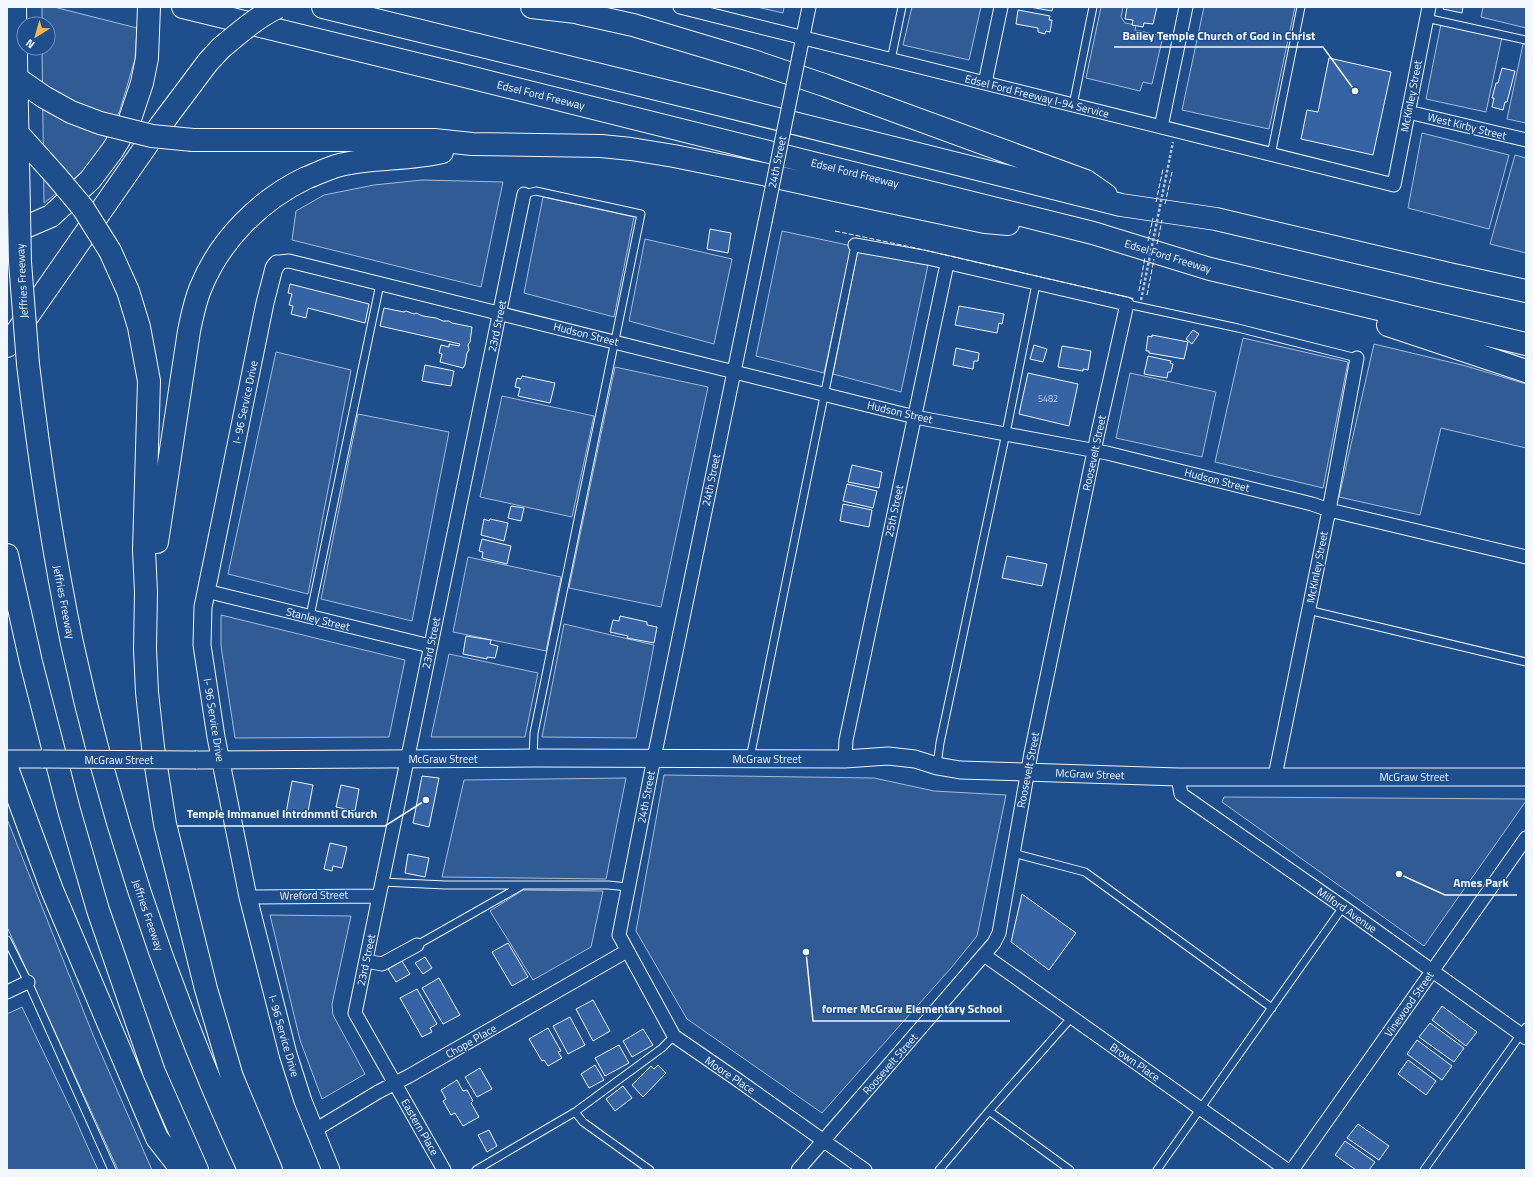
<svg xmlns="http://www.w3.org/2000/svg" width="1533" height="1177" font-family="'Titillium Web',sans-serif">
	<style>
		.built { fill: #305b95; stroke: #a8bbd7 }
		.building { fill: #3563a3; stroke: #f2f6ff }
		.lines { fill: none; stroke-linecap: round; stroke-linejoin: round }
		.service-casing { stroke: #f2f6ff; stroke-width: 9 }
		.minor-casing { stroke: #f2f6ff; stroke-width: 15 }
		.tertiary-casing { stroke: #f2f6ff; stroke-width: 19 }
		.motorway-casing { stroke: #f2f6ff; stroke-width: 24 }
		.service { stroke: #1f4e8c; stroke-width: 7 }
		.minor { stroke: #1f4e8c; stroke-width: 13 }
		.tertiary { stroke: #1f4e8c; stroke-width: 17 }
		.motorway { stroke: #1f4e8c; stroke-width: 22 }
		.minor-bridge-casing { stroke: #f2f6ff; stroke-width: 15; stroke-linecap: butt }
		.tertiary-bridge-casing { stroke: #f2f6ff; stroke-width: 19; stroke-linecap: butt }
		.motorway-bridge-casing { stroke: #f2f6ff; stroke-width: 24; stroke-linecap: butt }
		.path-bridge { stroke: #b3c4dc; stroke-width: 2.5; stroke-dasharray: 3 2; stroke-linecap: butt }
		.minor-bridge { stroke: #1f4e8c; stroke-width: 13 }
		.tertiary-bridge { stroke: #1f4e8c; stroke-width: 17 }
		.motorway-bridge { stroke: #1f4e8c; stroke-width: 22 }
		.fence { stroke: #f2f6ff; stroke-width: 1; stroke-dasharray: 5 2; stroke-linecap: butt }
		.labels { text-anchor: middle; stroke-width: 3; stroke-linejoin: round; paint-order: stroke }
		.number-label { font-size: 9px; fill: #c3d1e8 }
		.street-label { font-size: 11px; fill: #f2f6ff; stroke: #1f4e8c }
		.leader { fill: none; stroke: #f2f6ff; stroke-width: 1.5 }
		.callout-dot { fill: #f2f6ff; stroke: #1f4e8c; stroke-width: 1.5 }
		.callout-label { font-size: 12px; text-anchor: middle; font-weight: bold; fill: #f2f6ff; stroke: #1f4e8c; stroke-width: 3; stroke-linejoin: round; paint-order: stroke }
	</style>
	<rect width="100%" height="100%" fill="#1f4e8c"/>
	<path class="built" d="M42 7H54L137 28 135 59 120 110 106 140 86 168 75 179 44 203 42 48H48V24H42Z
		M757 7H784L783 13Z
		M912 7H981L969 60 903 45Z
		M1101 7H1123L1121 17 1125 23 1136 25 1135 30 1163 36 1152 84 1143 82 1140 91 1086 78Z
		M1204 7H1295L1269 129 1182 110Z
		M1483 7H1526V28L1481 17Z
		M1441 24 1502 37 1486 112 1426 99Z
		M1523 44H1526V123L1507 119Z
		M1422 133 1509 155 1489 229 1408 208Z
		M1515 155 1526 158V253L1490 244Z
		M422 180 503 182 481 287 292 240 296 211 324 195 374 185Z
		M543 197 634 217 614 317 524 293Z
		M782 231 852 246 824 373 756 356Z
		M645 239 732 259 714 344 629 321Z
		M858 250 928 265 901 392 833 374Z
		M1243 338 1348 362 1323 488 1215 462Z
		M1374 344 1466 366 1526 384V448L1441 428 1420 515 1339 497Z
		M276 352 351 370 308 594 228 574Z
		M615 367 708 387 661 607 569 588Z
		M1130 373 1216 392 1202 457 1116 438Z
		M502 396 594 416 572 517 480 497Z
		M358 414 449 432 412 621 321 599Z
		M468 557 561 577 546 651 453 632Z
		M221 615 405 660 389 737 235 738 221 646Z
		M564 624 654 645 636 738 542 737Z
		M449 654 538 673 525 737H431Z
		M664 775 874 778 934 791 1006 795 977 936 951 968 822 1113 687 1019 636 931Z
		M626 778 606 879 442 877 464 780Z
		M1224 797 1526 799V801L1424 946 1222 802Z
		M7 819 93 1035 152 1170H118L7 927Z
		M523 890 603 891 591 947 533 980 490 911Z
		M270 915 351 916 332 1004 333 1015 365 1074 322 1099 300 1040Z
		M22 1007 74 1116 98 1170H7V1014Z"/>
	<path class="building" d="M1030 7H1053L1052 11Z
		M1127 7H1157L1153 24 1144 23 1143 27 1132 25 1133 20 1125 19Z
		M1444 7H1463L1462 13 1443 9Z
		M1018 10 1050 16 1049 20H1052L1050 32 1046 31 1045 34 1038 32V28L1016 24Z
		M1329 58 1391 72 1373 155 1301 139 1307 110 1318 112Z
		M1502 68 1515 71 1507 102H1505L1503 110 1492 107 1494 98H1492L1496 83H1498Z
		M710 229 731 233 728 253 707 249Z
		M290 284 369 304 365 323 308 308 306 318 291 314 293 306 289 305 292 294 288 293Z
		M959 306 1004 314 1002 324 999 323 997 333 955 325Z
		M384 308 404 312 406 311 414 314 416 313 423 316 436 318 443 321H449L452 323 472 327 470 342 468 345 469 350 467 353 465 365 463 368 440 362 442 354 439 353 441 345 449 347V344L459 346 460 344 380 326Z
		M1193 330 1199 334 1192 344 1186 339Z
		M1152 335 1188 342 1184 359 1149 353V351H1146L1148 336 1152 337Z
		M1034 345 1047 349 1043 362 1030 359Z
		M1062 346 1091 351 1088 370 1083 369V371L1058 367Z
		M956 348 979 353 978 361H974L973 369 953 365Z
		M1148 356 1171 361 1170 363 1173 364 1171 372H1168L1167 378 1144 374Z
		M425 365 454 371 451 386 422 381Z
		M1028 373 1078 384 1069 426 1019 414Z
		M522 376 555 383 550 403 518 396 520 388 515 387 517 378 521 379Z
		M852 465 882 472 879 488 848 482Z
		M847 484 877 491 873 508 843 501Z
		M843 504 872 510 869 527 840 521Z
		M511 506 524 508 521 521 508 518Z
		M484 519 489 521 490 519 508 523 504 541 481 535Z
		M482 539 511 546 507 564 482 558 483 552 479 551Z
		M1007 556 1047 564 1042 586 1002 578Z
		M620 616 647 622V625L657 627 654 643 627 638 628 636 610 632 613 620 619 621Z
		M466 636 491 640 490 644 498 646 495 658 487 657V659L463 654Z
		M422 776 439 778 429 827 413 823Z
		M292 781 313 785 307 817 286 813Z
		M341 785 359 789 355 811 336 807Z
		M330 843 347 847 342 868 333 866 332 871 324 869Z
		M408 854 429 858 425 877 405 873Z
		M1022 894 1076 933 1049 970 1011 942Z
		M508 943 528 977 512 986 492 952Z
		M425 957 432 968 423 974 415 963Z
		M402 961 410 974 396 982 388 969Z
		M439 978 460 1015 443 1024 422 988Z
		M417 989 437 1024 430 1028 432 1032 422 1037 400 998Z
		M593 1000 610 1031 593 1041 576 1009Z
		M1442 1006 1477 1032 1466 1046 1432 1020Z
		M570 1017 585 1045 568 1054 553 1026Z
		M1430 1023 1464 1048 1454 1062 1419 1037Z
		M548 1028 561 1051 558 1052 562 1058 548 1066 544 1060 542 1061 529 1039Z
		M643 1029 653 1045 632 1057 623 1041Z
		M1417 1040 1452 1066 1442 1080 1407 1054Z
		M619 1045 629 1063 605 1076 595 1058Z
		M1408 1060 1436 1081 1426 1095 1398 1074Z
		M595 1065 604 1080 589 1088 581 1074Z
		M658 1065 666 1073 643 1097 632 1085 651 1066 654 1069Z
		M480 1068 492 1089 477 1097 465 1077Z
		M457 1080 463 1091 467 1090 473 1101 471 1103 479 1117 463 1126 455 1113 451 1115 443 1101 446 1099 441 1090Z
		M623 1086 632 1098 615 1111 606 1099Z
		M1358 1124 1389 1146 1379 1160 1347 1138Z
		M489 1130 497 1146 487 1152 478 1135Z
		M1345 1141 1375 1162 1369 1170H1356L1335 1155Z"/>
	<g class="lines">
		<defs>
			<path id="service" d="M1426 18 1526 40
				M891 60 902 7
				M1073 105 1093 7
				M1271 155 1301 7
				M524 194 536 191 641 214 534 733 533 758
				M1127 304 1238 328 1357 358
				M1308 610 1526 662
				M310 616 380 284
				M750 758 855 245
				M937 765 940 743 1006 433 1036 284
				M1013 853 1085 872 1272 1008
				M382 882 445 885H608L628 887
				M7 940 28 982 112 1170
				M417 945 521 886
				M989 1111 1070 1170
				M575 1112 583 1122 650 1170
				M476 1170 575 1112 662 1048 674 1036
				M939 1170 989 1111 1072 1017
				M1157 1170 1343 907
				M1424 1170 1526 1027"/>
			<path id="minor" d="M680 7 1394 185 1429 7
				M799 56 809 7
				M985 83 1001 7
				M1408 112 1526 140
				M1161 127 1186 7
				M765 222 654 758 619 935 674 1036 735 1078 865 1170
				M277 264 280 262 289 261 915 417 1107 453 1312 504 1329 510 1526 557
				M206 591 430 646
				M845 759 846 740 947 264
				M1275 776 1329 510 1357 358
				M1178 777 1181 794 1343 907 1526 1038
				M248 897 379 896
				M984 955 1287 1170
				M366 961 382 964 417 945
				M7 992 28 982
				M315 1130 378 1092 409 1076 627 951
				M444 1170 355 1013 524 194
				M798 1170 994 943 999 933 1031 753 1097 437 1127 304 928 258 855 245
				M1292 1170 1526 838"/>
			<path id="tertiary" d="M277 264 274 268 265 303 203 607 202 645 216 737 248 897 288 1054 303 1101 331 1170
				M7 759H43
				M196 760 533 758 845 759 888 756 915 759 937 766 960 770 1178 777H1526"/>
			<path id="motorway" d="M183 7 461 75 1093 233 1210 269 1526 344
				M323 7 718 104 1121 205 1216 219 1449 274 1526 291
				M532 7 576 12
				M562 7 579 13 633 25 750 60 824 85 1086 181 1106 195
				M193 140H434L472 144 601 146 631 149 674 156 758 173 853 194 985 222 1008 224
				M7 235 51 216 90 180 112 151 128 125 142 83 147 58 149 7
				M110 251 128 291 139 327 149 381 144 550 146 592 145 649 147 692 153 747 165 824 206 989 232 1077 271 1170
				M1388 325 1526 371
				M7 346 160 126 208 62 221 48
				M28 364C39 457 53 551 72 643 111 824 172 1002 249 1170
				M157 542 189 331C192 316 195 301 201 287 220 240 260 200 306 178 317 174 328 168 340 165 373 157 409 160 442 152
				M7 555 31 662 69 810 98 910 154 1072 197 1170
				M7 768 52 890 157 1138 182 1170"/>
		</defs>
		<use href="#service" class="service-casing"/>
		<use href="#minor" class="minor-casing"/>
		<use href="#tertiary" class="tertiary-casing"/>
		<use href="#motorway" class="motorway-casing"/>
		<use href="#service" class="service"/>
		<use href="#minor" class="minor"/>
		<use href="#tertiary" class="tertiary"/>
		<use href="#motorway" class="motorway"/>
		<defs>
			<path id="minor-bridge" d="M765 222 799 56"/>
			<path id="tertiary-bridge" d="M43 759 196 760"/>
			<path id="motorway-bridge" d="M15 7 20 262 28 364
				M221 48C239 33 257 17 278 7
				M8 72 44 97 71 112 100 123 152 136 193 140
				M13 128 57 177 83 208 110 251"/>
		</defs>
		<use href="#minor-bridge" class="minor-bridge-casing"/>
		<use href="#tertiary-bridge" class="tertiary-bridge-casing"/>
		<use href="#motorway-bridge" class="motorway-bridge-casing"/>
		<path class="path-bridge" d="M1141 300 1173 142"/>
		<use href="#minor-bridge" class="minor-bridge"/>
		<use href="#tertiary-bridge" class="tertiary-bridge"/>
		<use href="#motorway-bridge" class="motorway-bridge"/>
		<path class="fence" d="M1156 202 1163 169
			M1165 204 1172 172
			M835 231 911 247 1135 299
			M1148 241 1153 218
			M1157 244 1162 220
			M1139 291 1145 257
			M1147 295 1154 259"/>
	</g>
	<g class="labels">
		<g class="number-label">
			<text x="1048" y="402">5482</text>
		</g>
		<g class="street-label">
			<text transform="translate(541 95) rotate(14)" y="4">Edsel Ford Freeway</text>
			<text transform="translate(1037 96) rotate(14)" y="4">Edsel Ford Freeway I-94 Service</text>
			<text transform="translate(1411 96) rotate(-79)" y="4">McKinley Street</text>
			<text transform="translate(1467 126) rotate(14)" y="4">West Kirby Street</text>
			<text transform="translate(777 162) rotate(-78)" y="4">24th Street</text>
			<text transform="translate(855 173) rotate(14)" y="4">Edsel Ford Freeway</text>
			<text transform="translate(1168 256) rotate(17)" y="4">Edsel Ford Freeway</text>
			<text transform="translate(22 281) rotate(-93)" y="4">Jeffries Freeway</text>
			<text transform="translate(497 326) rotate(-78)" y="4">23rd Street</text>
			<text transform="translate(586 334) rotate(14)" y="4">Hudson Street</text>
			<text transform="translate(245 402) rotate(-78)" y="4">I- 96 Service Drive</text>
			<text transform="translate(900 412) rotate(13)" y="4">Hudson Street</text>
			<text transform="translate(1094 453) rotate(-78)" y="4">Roosevelt Street</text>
			<text transform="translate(711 480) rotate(-78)" y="4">24th Street</text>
			<text transform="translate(1217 480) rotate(14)" y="4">Hudson Street</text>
			<text transform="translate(894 511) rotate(-78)" y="4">25th Street</text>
			<text transform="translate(1317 567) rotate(-79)" y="4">McKinley Street</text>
			<text transform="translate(64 602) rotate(79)" y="4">Jeffries Freeway</text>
			<text transform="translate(318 619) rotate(14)" y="4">Stanley Street</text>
			<text transform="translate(431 643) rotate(-78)" y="4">23rd Street</text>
			<text transform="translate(214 720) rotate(81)" y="4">I- 96 Service Drive</text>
			<text x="443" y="763">McGraw Street</text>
			<text x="767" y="763">McGraw Street</text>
			<text x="119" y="764">McGraw Street</text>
			<text transform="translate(1028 770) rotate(-79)" y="4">Roosevelt Street</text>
			<text transform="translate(1090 774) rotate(2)" y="4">McGraw Street</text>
			<text x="1414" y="781">McGraw Street</text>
			<text transform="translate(646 797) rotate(-79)" y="4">24th Street</text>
			<text transform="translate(314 895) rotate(-1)" y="4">Wreford Street</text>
			<text transform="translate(1347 910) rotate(35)" y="4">Milford Avenue</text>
			<text transform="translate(148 915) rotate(71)" y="4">Jeffries Freeway</text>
			<text transform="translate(366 960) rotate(-78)" y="4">23rd Street</text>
			<text transform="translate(1409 1004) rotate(-55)" y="4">Vinewood Street</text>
			<text transform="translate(284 1036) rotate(74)" y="4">I- 96 Service Drive</text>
			<text transform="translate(471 1041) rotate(-30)" y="4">Chope Place</text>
			<text transform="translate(1135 1062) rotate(35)" y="4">Brown Place</text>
			<text transform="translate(890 1064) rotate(-49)" y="4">Roosevelt Street</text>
			<text transform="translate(730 1075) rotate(34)" y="4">Moore Place</text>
			<text transform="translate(420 1127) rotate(60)" y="4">Eastern Place</text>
		</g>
	</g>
	<path class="leader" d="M1355 91L1323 47H1114M426 800L385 826H178M1399 874L1445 895H1517M806 952L813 1021H1010"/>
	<g class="callout-dot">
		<circle cx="1355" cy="91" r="4"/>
		<circle cx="426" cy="800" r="4"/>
		<circle cx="1399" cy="874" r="4"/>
		<circle cx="806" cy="952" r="4"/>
	</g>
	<g class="callout-label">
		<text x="1219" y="40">Bailey Temple Church of God in Christ</text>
		<text x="282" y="818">Temple Immanuel Intrdnmntl Church</text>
		<text x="1481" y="887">Ames Park</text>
		<text x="912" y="1013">former McGraw Elementary School</text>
	</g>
	<rect width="1533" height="1177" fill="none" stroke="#f2f6ff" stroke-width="16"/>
	<g transform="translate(36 36) rotate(217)"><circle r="19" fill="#1f4e8c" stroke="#7391ba"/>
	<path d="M0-3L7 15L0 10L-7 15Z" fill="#ffb74d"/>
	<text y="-6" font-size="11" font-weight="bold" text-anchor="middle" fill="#f2f6ff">N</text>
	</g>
</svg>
